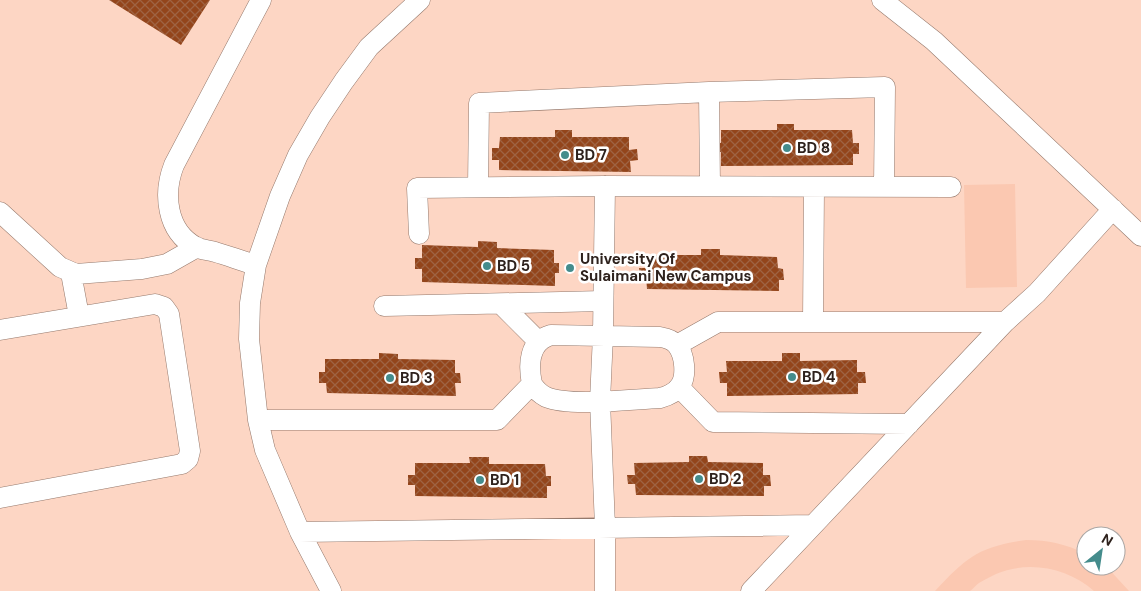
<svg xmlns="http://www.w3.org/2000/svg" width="1141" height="591" font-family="'DM Sans',sans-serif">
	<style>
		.built { fill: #fdd6c4; fill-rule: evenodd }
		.pitch { fill: #fbc8b1 }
		.building { fill: url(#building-cross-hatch) }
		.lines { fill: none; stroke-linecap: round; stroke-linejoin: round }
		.minor-casing { stroke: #95796c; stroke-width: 21 }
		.minor { stroke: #fff; stroke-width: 20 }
		.poi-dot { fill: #448c8c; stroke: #fff; stroke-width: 2 }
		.labels { text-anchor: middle; stroke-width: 5; stroke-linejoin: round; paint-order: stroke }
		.poi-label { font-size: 15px; font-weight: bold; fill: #2e221d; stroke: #fff; text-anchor: start }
	</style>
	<defs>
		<pattern id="building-cross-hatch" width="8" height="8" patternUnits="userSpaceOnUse" patternTransform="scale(1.25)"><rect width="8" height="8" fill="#93451b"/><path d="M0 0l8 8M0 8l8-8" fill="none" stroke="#9e6343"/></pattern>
	</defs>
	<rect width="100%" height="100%" fill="#fce8df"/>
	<path class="built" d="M0 0H1141V591H0ZM1086 536H1116V566H1086Z"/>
	<path class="pitch" d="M1015 184 1017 287 966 288 964 185Z
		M1026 540C1048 540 1066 544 1086 554V566H1106L1129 591H1094C1068 568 1029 560 996 574 990 577 984 580 979 583 976 585 973 589 970 591 964 591 943 591 935 591 967 557 978 547 1026 540Z"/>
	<path class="building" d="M109 0H210L181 45Z
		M777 124H794V130H852L853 143H859V154H853V165L721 166V152H715V142L721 143V130H777Z
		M555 130H572V137H629V150L637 149 638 160 630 161 631 172 499 170V160H492V148H499L500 137H555Z
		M478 241 497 242V248L554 250V263H559V273H555V286L422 282V269H415V258H422V245L478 247Z
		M701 249H720V255L777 257 778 268 783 269 784 280H779V291L647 289 646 277H640L639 268H646V255H701Z
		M379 353 398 354V359L455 360V373H460L461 383H455L456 396 327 393 326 383H319V372H325V359H379Z
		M782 353H800V361L857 360V372H865L866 383H858V394L727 396V383H720L719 372H727L726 361H782Z
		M689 456H707L708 462 763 463V475H770L771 486H764V496L636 495 635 484H628L627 475H635L634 463 689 462Z
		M469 457H489V464H545L546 476H551V486H547V498L415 496V485H408V475H415V463H470Z"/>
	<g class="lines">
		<defs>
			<path id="minor" d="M882 0 934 41 1141 236
				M709 92 710 186
				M478 187 479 103 709 92 885 87 884 187
				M0 212 60 267 76 274 142 269 167 264 197 247
				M419 234 417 188 605 186 951 187
				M256 265C242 261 229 256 215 252 209 250 202 250 196 247 166 231 163 193 174 165L261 0
				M71 273 79 316
				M501 304 538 341
				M384 306 603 301
				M813 322 814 187
				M0 330 155 304 164 307 169 314 190 451 188 459 182 464 0 498
				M677 345 718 322H1005
				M679 387 713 422 909 424
				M258 420H497L532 384C536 390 540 394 546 397 569 407 633 399 660 398 668 396 675 393 680 386 687 376 685 355 677 345 673 340 666 338 660 337L551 335C529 341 528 364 532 384
				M300 532 813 525
				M331 591 300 532 265 450 258 420 249 339 250 303 256 265 280 196 298 155 320 117 344 81 369 47 420 0
				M605 591V527L600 401 603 335 605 186
				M751 591 1005 322 1037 293 1113 209"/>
		</defs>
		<use href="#minor" class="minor-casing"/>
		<use href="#minor" class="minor"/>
	</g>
	<g class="poi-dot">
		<circle cx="787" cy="148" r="5"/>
		<circle cx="565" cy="155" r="5"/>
		<circle cx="487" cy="266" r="5"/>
		<circle cx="570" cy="268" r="5"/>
		<circle cx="792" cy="377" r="5"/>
		<circle cx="390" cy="378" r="5"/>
		<circle cx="699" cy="479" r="5"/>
		<circle cx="480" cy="480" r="5"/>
	</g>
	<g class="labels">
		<g class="poi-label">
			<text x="797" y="153">BD 8</text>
			<text x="575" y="160">BD 7</text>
			<text x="580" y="264">University Of<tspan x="580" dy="17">Sulaimani New Campus</tspan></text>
			<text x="497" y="271">BD 5</text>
			<text x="802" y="382">BD 4</text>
			<text x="400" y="383">BD 3</text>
			<text x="709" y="484">BD 2</text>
			<text x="490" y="485">BD 1</text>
		</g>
	</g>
	<g transform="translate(1101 551) rotate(30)"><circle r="24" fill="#ffffff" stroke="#aba7a5"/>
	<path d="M0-4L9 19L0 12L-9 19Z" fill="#448c8c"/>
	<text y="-8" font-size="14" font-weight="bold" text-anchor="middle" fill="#2e221d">N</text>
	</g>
</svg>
